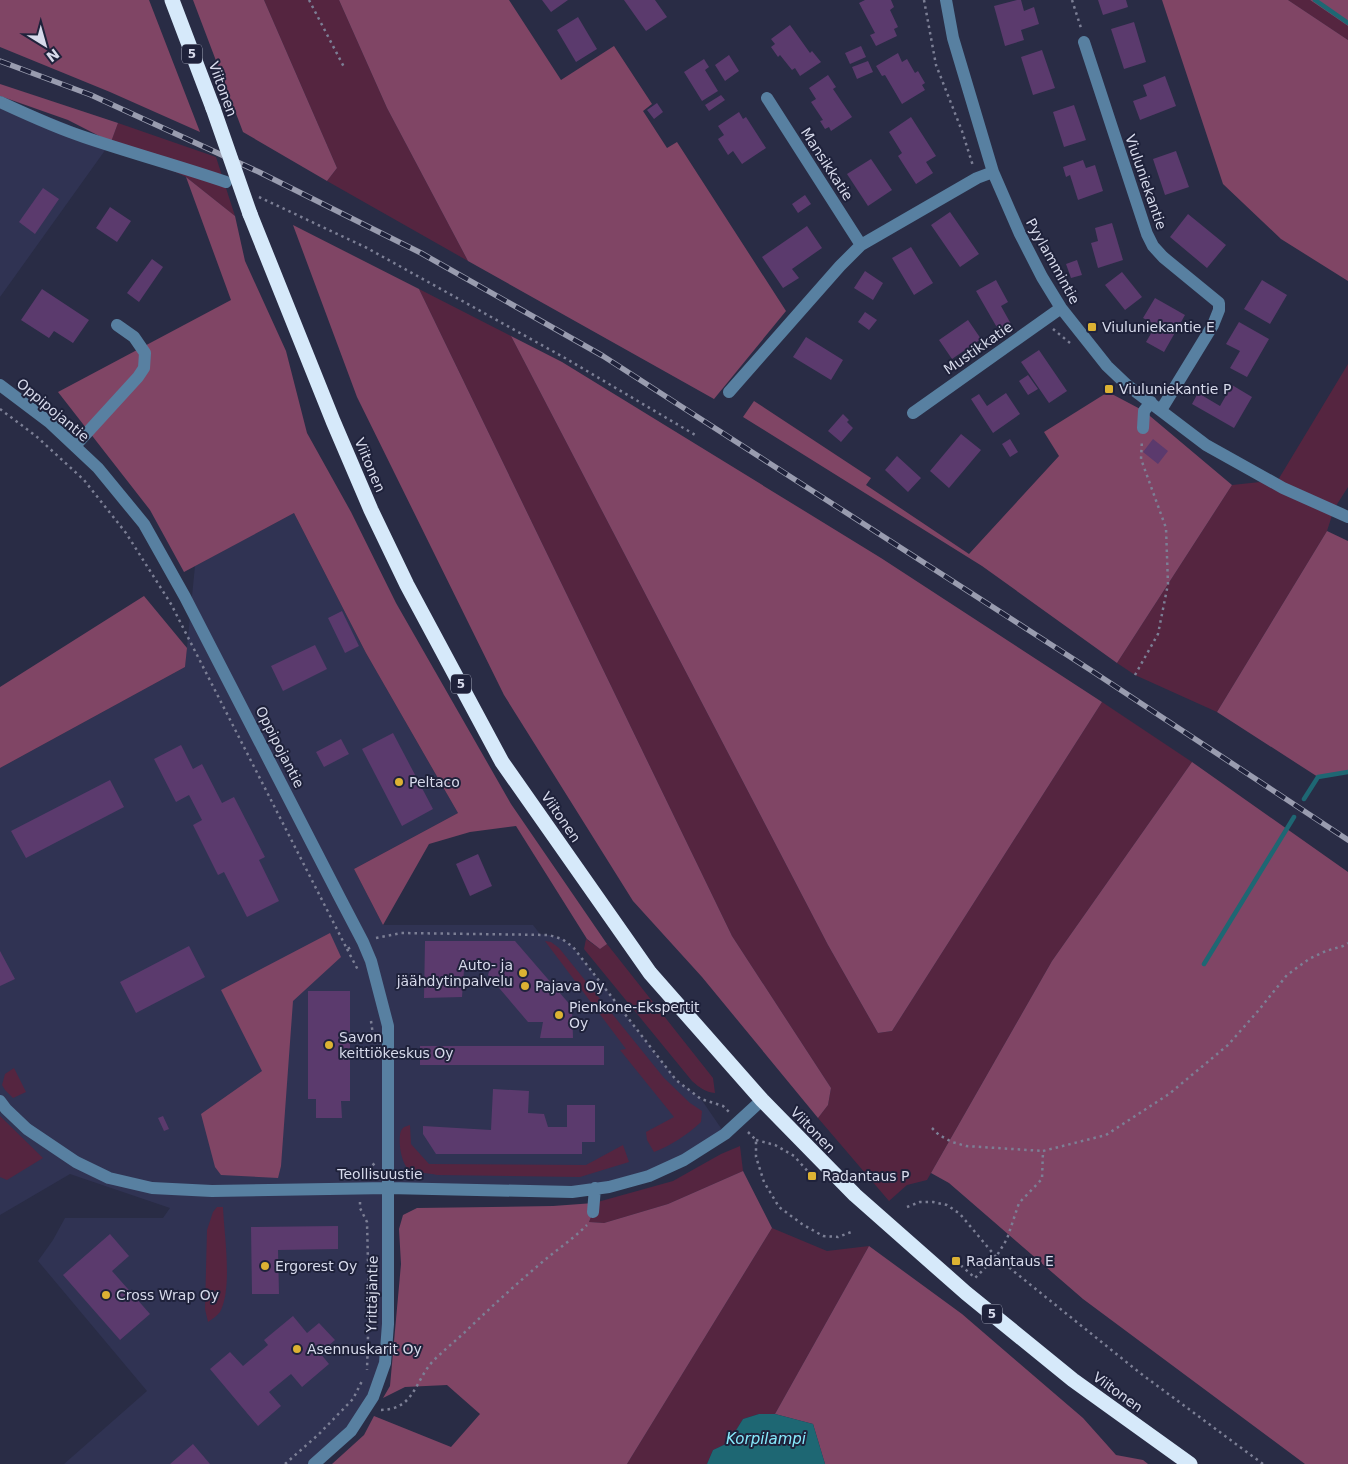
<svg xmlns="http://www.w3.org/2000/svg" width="1348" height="1464" font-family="'DejaVu Sans',sans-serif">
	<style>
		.built { fill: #303353 }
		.green { fill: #552540 }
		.forest { fill: #804565 }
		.water { fill: #1e6773 }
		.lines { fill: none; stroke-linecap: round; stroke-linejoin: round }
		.stream { stroke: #1e6773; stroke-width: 4.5 }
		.building { fill: #5b3a6d }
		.path { stroke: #7c7f95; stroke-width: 2.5; stroke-dasharray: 2.5 4; stroke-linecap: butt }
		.minor { stroke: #5880a1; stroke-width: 12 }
		.highway { stroke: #d6e9fa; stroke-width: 15 }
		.rail-casing { stroke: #999caf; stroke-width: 5.5 }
		.rail { stroke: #1f223b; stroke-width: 4; stroke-dasharray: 11; stroke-linecap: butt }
		.highway-bridge { stroke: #d6e9fa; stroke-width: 15 }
		.poi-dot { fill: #dcb233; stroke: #1f223b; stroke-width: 2 }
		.labels { text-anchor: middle; stroke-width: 4; stroke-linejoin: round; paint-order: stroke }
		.shield { fill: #1f223b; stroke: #a0a3b6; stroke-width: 1 }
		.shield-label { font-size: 12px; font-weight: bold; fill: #d7daeb }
		.street-label { font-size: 14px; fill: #d7daeb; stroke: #1f223b }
		.poi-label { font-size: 14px; fill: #d7daeb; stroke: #1f223b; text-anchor: start }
		.water-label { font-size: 15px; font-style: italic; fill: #87eafc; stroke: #1f223b }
	</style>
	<rect width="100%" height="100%" fill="#292c45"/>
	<path class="built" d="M0 97 111 142 0 297Z
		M294 513 366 653 458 813 354 869 383 925H533L540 934 549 935 562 939 573 947 676 1080 701 1099 725 1134 684 1160 572 1192 388 1188V1324L373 1397 314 1464H64L147 1391 38 1261 53 1240 65 1218H163L170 1208 70 1174 0 1215V768L185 667 195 566Z"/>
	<path class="green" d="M264 0H339L387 108 468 261 327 181 337 168Z
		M1288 0H1310L1348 26V40Z
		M118 123 216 157 235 216 186 177 111 142Z
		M419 289 511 336 828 945 878 1033 892 1031 1102 702 1192 762 1052 961 927 1180 907 1185 889 1201 818 1118 828 1105 831 1088 732 936Z
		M1348 364V487L1334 509 1327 531 1217 712 1135 675 1117 663 1232 485 1278 480Z
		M586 939 600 949 607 944 713 1078 715 1093C705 1092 700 1088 692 1081L584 949Z
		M545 941 551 942 559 948 664 1078 690 1103 702 1111 701 1122C687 1135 672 1145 654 1152L647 1140 646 1132 674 1117 620 1050 626 1049Z
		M14 1068 26 1092 13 1098 5 1090 2 1085 5 1074Z
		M0 1116 43 1158 7 1180 0 1177Z
		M410 1125 411 1144 429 1164 586 1165 623 1145 629 1162 580 1177 437 1175C428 1173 417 1173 409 1169 401 1165 396 1134 403 1128 405 1126 408 1126 410 1125Z
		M740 1146 743 1171 668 1204 604 1223 589 1222 593 1212 594 1203 673 1181 721 1154Z
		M217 1207H223C224 1234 233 1288 220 1312 217 1316 212 1319 208 1322L205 1309 207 1230 213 1212Z
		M772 1228 827 1251 869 1246 775 1414H759L743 1419 728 1443 713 1450 707 1464H627Z"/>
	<path class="forest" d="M0 0H149L200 132 110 92 0 47Z
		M193 0H264L337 168 327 181 243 132Z
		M339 0H509L561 80 614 46 652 104 643 111 667 148 677 142 786 311 714 399 468 261 387 108Z
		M1162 0H1288L1348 40V281L1281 239 1223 184Z
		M1310 0H1348V26Z
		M0 84 118 123 111 142 68 120 0 96Z
		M186 177 235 216 245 261 286 351 307 433 351 512 396 603 511 804 607 944 600 949 587 939 516 826 470 832 429 844 383 925 354 869 458 813 366 653 294 513 184 572 150 510 58 392 231 300Z
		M293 225 419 289 732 936 831 1088 828 1105 818 1118 702 977 633 901 504 695 357 397Z
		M511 336 562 362 881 558 1102 702 892 1031 878 1033 828 945Z
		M1108 392 1144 411 1232 485 1117 663 982 566 743 417 754 401 871 478 866 485 969 554 1059 456 1044 432Z
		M1327 531 1348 541V772L1318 777 1217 712Z
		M144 596 187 648 185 667 0 768V687Z
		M1192 762 1348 872V1464H1305L1083 1299 949 1183 931 1173 1052 961Z
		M330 933 341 957 293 1001 281 1166 278 1178 221 1175 215 1167 201 1114 262 1071 221 990Z
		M743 1171 772 1228 627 1464H332L364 1435 374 1416 451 1447 480 1414 447 1385 405 1387 383 1398 390 1386 401 1264 399 1229 403 1215 417 1208 553 1206 594 1203 593 1212 589 1222 604 1223 668 1204Z
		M869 1246 962 1314 1083 1418 1116 1455 1143 1460 1148 1464H825L813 1424 775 1414Z"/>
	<path class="water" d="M759 1414H775L813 1424 825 1464H707L713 1450 728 1443 743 1419Z"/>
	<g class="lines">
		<path class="stream" d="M1315 0 1348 23
			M1304 799 1318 777 1348 772
			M1204 964 1294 817"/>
	</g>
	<path class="building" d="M542 0H568L551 12Z
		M624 0H655L667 17 646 31Z
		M865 0H891L894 7 890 10 898 27 894 29 897 36 876 46 870 35 875 33 859 3Z
		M1017 0H1021L1024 11 1034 7 1039 24 1021 30 1024 40 1005 46 994 6Z
		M1098 0H1126L1128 7 1103 15Z
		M578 17 597 49 576 62 557 30Z
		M1134 22 1146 62 1124 69 1111 29Z
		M790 25 810 53 812 51 821 62 800 76 795 68 792 70 780 55 778 57 771 47 775 44 771 39Z
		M861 46 866 57 850 64 845 53Z
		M1042 50 1055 88 1033 95 1021 57Z
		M898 53 902 62 907 59 915 73 918 71 925 83 922 85 925 90 902 104 885 75 882 76 876 66Z
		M729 55 739 71 725 81 715 65Z
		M704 59 709 67 705 70 718 91 702 101 684 72Z
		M868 61 873 72 857 79 852 67Z
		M828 75 836 87 833 89 852 117 831 131 829 127 825 129 820 121 823 120 811 102 816 99 809 88Z
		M1165 76 1176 106 1140 120 1133 101 1147 96 1143 85Z
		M721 95 725 100 709 111 705 105Z
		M657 103 663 112 654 119 647 110Z
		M1074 105 1086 140 1064 147 1053 112Z
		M739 112 743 119 746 117 766 148 742 164 733 151 728 155 718 139 724 135 718 126Z
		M911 117 936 156 926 162 933 173 916 184 898 156 902 153 889 132Z
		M1176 151 1189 187 1165 195 1153 159Z
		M871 159 892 190 868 206 847 174Z
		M1083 160 1086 168 1095 165 1103 191 1078 200 1070 175 1066 177 1063 167Z
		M43 188 59 199 35 234 19 222Z
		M805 195 811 204 798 213 792 204Z
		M110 207 131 221 117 242 96 228Z
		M950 212 979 254 960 267 931 225Z
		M1188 214 1226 245 1207 268 1170 237Z
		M1112 223 1123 260 1098 268 1091 243 1098 241 1095 228Z
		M807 226 822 248 792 269 799 278 783 288 762 257Z
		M911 247 933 283 914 295 892 258Z
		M152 259 163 267 139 302 127 293Z
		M1077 260 1082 275 1071 278 1066 264Z
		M865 271 883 283 873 300 854 288Z
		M1122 272 1142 297 1125 310 1105 285Z
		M996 280 1008 302 1001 306 1011 324 999 331 976 291Z
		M1262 280 1287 295 1270 324 1244 309Z
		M42 289 89 320 73 343 54 331 49 338 21 320Z
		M1155 298 1185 315 1164 352 1146 342 1156 325 1143 318Z
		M865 312 877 320 869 330 858 322Z
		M968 320 981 339 952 359 939 340Z
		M1239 322 1269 339 1247 377 1230 368 1240 351 1226 344Z
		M806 337 843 360 831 380 793 357Z
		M1039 350 1067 391 1049 403 1021 362Z
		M1028 375 1038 389 1028 395 1019 381Z
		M1232 385 1252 397 1234 428 1192 404 1198 393 1220 406Z
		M1006 393 1020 414 993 433 971 399 979 394 987 406Z
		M843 414 849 420 847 422 853 428 841 442 828 431Z
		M961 434 981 450 949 488 930 471Z
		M1010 439 1018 452 1010 457 1002 444Z
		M1153 439 1168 451 1158 464 1143 452Z
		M897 456 921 478 908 492 885 470Z
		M342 611 359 646 345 653 328 618Z
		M315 645 327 669 283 691 271 666Z
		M393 733 433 809 402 826 362 749Z
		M341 739 349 754 324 767 316 752Z
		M181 745 193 769 202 764 222 803 234 797 265 857 259 860 279 901 247 917 224 872 218 875 193 825 202 820 189 795 176 802 154 759Z
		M110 780 124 807 26 858 11 831Z
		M478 854 492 886 470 896 456 864Z
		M425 941H515L572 1007 573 1038H540L543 1022H528L488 975 490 968 464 970 462 997 424 998Z
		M189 946 205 977 136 1013 120 982Z
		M0 951 15 979 0 986Z
		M308 991H350V1101H341L342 1118H316V1099H308Z
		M420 1046H604V1065H420Z
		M493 1089 529 1091 528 1113 544 1114 548 1127H567V1105H595V1142H582V1154H436L423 1134V1126L491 1130Z
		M163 1116 169 1129 164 1131 158 1118Z
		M338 1226V1249L278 1250 279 1294H252L251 1227Z
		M110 1234 129 1256 112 1271 150 1314 120 1340 63 1275Z
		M293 1316 307 1333 319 1323 335 1340 320 1353 329 1364 302 1387 291 1374 269 1392 281 1406 258 1426 210 1369 230 1352 243 1366 268 1345 264 1340Z
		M193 1444 210 1464H170Z"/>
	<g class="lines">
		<path class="path" d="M309 0 345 69
			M924 0 936 65 962 131 973 166
			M1072 0 1081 28
			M259 197 367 248 565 358 697 436
			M1053 329 1070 343
			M0 409 36 436 84 480 126 533 171 604 347 949 352 947
			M1135 675 1158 634 1168 584 1166 528 1141 459 1142 440
			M376 938 401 933 549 935 562 939 573 947 676 1080 701 1099 723 1106 729 1112
			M347 949 358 970
			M371 1021 373 1035
			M932 1128 939 1135 952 1142 966 1146 1043 1151
			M748 1132 756 1140V1157L764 1182 779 1207 802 1224 823 1236 838 1237 854 1231
			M756 1140 775 1145 794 1156 812 1176
			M363 1174 375 1163
			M360 1202V1208L367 1222 369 1303 367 1370
			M907 1207 920 1202H933L947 1205 960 1214 996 1257 1140 1373 1263 1464
			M956 1261 975 1278 996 1257 1007 1239 1019 1203 1042 1179 1043 1151 1106 1135 1169 1094 1228 1045 1258 1011 1287 975 1309 959 1326 951 1343 946 1348 943
			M381 1410C415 1409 414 1382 433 1361 443 1351 454 1342 464 1333 489 1309 514 1286 540 1264 556 1250 572 1240 587 1225
			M285 1464 319 1434 353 1399 363 1379"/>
		<path class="minor" d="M946 0 953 38 993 172 1020 234 1042 277 1061 308 1107 366 1127 385 1206 445 1283 488 1348 517
			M1084 42 1147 234 1153 246 1163 257 1219 303V310L1213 325 1161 410
			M767 98 861 245
			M0 102C28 115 56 128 84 137 131 153 179 166 226 182
			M0 385 49 422 98 468 144 524 185 597 340 898 363 942 371 961 388 1026V1324L385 1363 373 1397 351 1431 314 1464
			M729 392 840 266 861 245 977 178 993 172
			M913 413 1061 308
			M1143 428 1144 411 1151 402
			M75 446 138 377 144 368 145 353 134 337 117 325
			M0 1101 6 1109 27 1129 76 1162 109 1178 152 1188 212 1191 388 1188 572 1192 609 1187 649 1176 684 1160 725 1134 762 1100
			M593 1212 595 1188"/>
		<path class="highway" d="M172 0 213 108
			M250 214 333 421 371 510 407 585 502 762 650 973 762 1100 855 1195 966 1293 1073 1380 1190 1464"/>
		<defs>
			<path id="rail" d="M0 61 91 95 259 172 421 253 603 356 1092 671 1348 840"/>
		</defs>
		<use href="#rail" class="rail-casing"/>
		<use href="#rail" class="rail"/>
		<path class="highway-bridge" d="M213 108 250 214"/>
	</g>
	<g class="poi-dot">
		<rect x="1087" y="322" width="10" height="10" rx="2.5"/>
		<rect x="1104" y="384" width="10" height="10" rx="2.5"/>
		<circle cx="399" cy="782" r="5"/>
		<circle cx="523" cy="973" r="5"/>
		<circle cx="525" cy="986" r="5"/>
		<circle cx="559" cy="1015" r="5"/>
		<circle cx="329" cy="1045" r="5"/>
		<rect x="807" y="1171" width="10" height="10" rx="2.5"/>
		<rect x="951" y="1256" width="10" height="10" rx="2.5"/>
		<circle cx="265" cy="1266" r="5"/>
		<circle cx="106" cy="1295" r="5"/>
		<circle cx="297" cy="1349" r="5"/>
	</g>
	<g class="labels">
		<g class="shield">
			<rect x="182" y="44.5" width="20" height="19" rx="4"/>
			<rect x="451" y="674.5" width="20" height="19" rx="4"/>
			<rect x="982" y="1304.5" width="20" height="19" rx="4"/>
		</g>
		<g class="shield-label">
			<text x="192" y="58">5</text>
			<text x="461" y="688">5</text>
			<text x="992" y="1318">5</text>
		</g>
		<g class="street-label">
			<text transform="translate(223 89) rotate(70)" y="5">Viitonen</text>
			<text transform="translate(827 164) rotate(57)" y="5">Mansikkatie</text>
			<text transform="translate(1146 182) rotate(71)" y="5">Viuluniekantie</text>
			<text transform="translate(1053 261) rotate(61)" y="5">Pyylammintie</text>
			<text transform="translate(978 348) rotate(-35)" y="5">Mustikkatie</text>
			<text transform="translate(53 410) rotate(40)" y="5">Oppipojantie</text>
			<text transform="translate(370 465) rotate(67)" y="5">Viitonen</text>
			<text transform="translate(280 747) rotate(63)" y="5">Oppipojantie</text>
			<text transform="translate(561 817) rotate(55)" y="5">Viitonen</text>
			<text transform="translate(813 1130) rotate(46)" y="5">Viitonen</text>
			<text x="380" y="1179">Teollisuustie</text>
			<text transform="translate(372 1294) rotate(-89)" y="5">Yrittäjäntie</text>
			<text transform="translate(1118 1392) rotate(36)" y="5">Viitonen</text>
		</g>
		<g class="poi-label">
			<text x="1102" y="332">Viuluniekantie E</text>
			<text x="1119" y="394">Viuluniekantie P</text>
			<text x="409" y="787">Peltaco</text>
			<text x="513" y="970" text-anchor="end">Auto- ja<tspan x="513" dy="16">jäähdytinpalvelu</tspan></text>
			<text x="535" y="991">Pajava Oy</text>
			<text x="569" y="1012">Pienkone-Ekspertit<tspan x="569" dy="16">Oy</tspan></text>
			<text x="339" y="1042">Savon<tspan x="339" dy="16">keittiökeskus Oy</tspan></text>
			<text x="822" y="1181">Radantaus P</text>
			<text x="966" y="1266">Radantaus E</text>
			<text x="275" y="1271">Ergorest Oy</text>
			<text x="116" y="1300">Cross Wrap Oy</text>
			<text x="307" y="1354">Asennuskarit Oy</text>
		</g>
		<g class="water-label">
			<text x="766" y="1444">Korpilampi</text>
		</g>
	</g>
	<g transform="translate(45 45) rotate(143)" stroke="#1f223b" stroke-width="4" paint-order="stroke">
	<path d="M0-4L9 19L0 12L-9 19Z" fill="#d7daeb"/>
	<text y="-8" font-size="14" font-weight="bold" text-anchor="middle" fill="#d7daeb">N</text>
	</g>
</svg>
